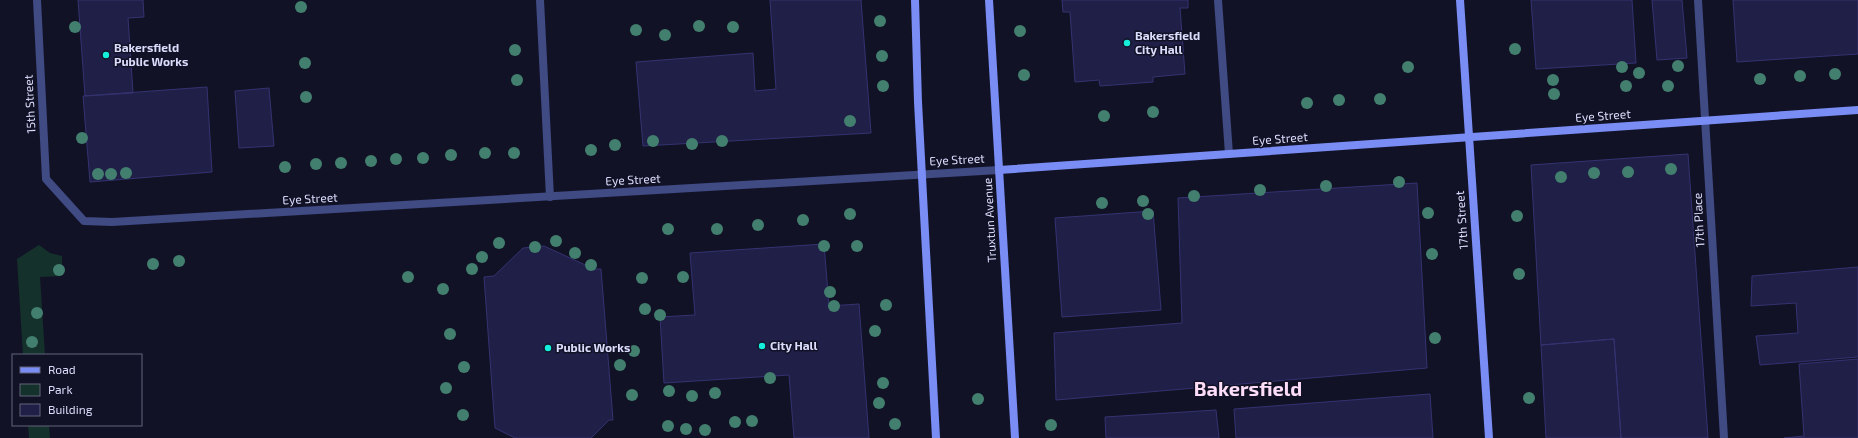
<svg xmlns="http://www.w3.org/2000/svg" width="1858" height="438" font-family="'Exo 2',sans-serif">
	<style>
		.green { fill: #15312b }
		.building { fill: #201f47; stroke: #343371 }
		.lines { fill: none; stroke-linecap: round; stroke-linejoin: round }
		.lane { stroke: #404a83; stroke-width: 8 }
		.street { stroke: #404a83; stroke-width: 8 }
		.secondary { stroke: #798df5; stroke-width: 8 }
		.tree { fill: #437f6e }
		.poi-dot { fill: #15eedb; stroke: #121227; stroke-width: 1.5 }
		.labels { text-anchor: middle; stroke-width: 3; stroke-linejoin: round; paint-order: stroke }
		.poi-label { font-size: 12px; font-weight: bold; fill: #dbddfc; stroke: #121227; text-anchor: start }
		.street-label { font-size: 12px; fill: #dbddfc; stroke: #121227 }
		.town-label { font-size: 20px; font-weight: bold; fill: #fdddf7; stroke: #121227 }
	</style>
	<rect width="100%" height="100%" fill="#121227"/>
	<path class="green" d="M39 245 50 253 62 256V276L40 277 45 355H23L17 259Z
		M28 425H49L50 438H29Z"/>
	<path class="building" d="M78 0H143L144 17 128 18 133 93 85 96Z
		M770 0H861L871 133 643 146 636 62 753 53 755 91 776 89Z
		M1062 0H1188V8H1180L1185 74 1153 77V82L1100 86 1099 80 1075 82 1070 12H1063Z
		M1531 0H1632L1636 63 1536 69Z
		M1652 0H1682L1687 58 1657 60Z
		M1733 0H1858V54L1737 62Z
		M207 87 212 172 90 182 83 96Z
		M269 88 274 146 239 148 235 91Z
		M1688 154 1708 438H1621L1614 339 1541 345 1531 165Z
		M1417 183 1427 368 1056 400 1054 333 1182 323 1178 198Z
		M1153 211 1161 310 1062 317 1055 218Z
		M824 244 829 306 859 304 869 438H794L789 375 664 383 660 317 695 315 690 253Z
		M544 246 594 269H601L613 420H609L591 438H515L495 428 484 277 494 276 523 248Z
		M1858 267V357L1760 365 1756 336 1798 333 1796 303 1751 306 1752 276Z
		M1614 339 1621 438H1546L1541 345Z
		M1858 359V438H1784L1804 436 1799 364Z
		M1430 394 1433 438H1236L1234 409Z
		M1216 410 1219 438H1106L1105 417Z"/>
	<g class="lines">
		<path class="lane" d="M540 0 550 197
			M1218 0 1229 154
			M1698 0 1724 438"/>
		<path class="street" d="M37 0 46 179 84 221 112 222 999 170"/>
		<path class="secondary" d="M915 0 918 102 936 438
			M989 0 1015 438
			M1460 0 1489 438
			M999 170 1858 110"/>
	</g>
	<g class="tree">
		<circle cx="301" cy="7" r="6"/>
		<circle cx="880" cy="21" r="6"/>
		<circle cx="699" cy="26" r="6"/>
		<circle cx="75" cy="27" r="6"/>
		<circle cx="733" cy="27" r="6"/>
		<circle cx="636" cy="30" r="6"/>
		<circle cx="1020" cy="31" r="6"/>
		<circle cx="665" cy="35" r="6"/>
		<circle cx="1515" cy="49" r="6"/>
		<circle cx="515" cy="50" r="6"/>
		<circle cx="882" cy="56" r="6"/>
		<circle cx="305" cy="63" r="6"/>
		<circle cx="1678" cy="66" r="6"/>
		<circle cx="1408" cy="67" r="6"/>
		<circle cx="1622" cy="67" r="6"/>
		<circle cx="1639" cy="73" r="6"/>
		<circle cx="1835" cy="74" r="6"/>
		<circle cx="1024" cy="75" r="6"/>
		<circle cx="1800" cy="76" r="6"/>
		<circle cx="1760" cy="79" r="6"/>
		<circle cx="517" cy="80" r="6"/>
		<circle cx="1553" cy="80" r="6"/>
		<circle cx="883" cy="86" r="6"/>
		<circle cx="1626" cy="86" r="6"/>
		<circle cx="1668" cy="86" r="6"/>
		<circle cx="1554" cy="94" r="6"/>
		<circle cx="306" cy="97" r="6"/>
		<circle cx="1380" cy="99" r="6"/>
		<circle cx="1339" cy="100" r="6"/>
		<circle cx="1307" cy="103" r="6"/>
		<circle cx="1153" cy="112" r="6"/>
		<circle cx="1104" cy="116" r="6"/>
		<circle cx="850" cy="121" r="6"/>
		<circle cx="82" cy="138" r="6"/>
		<circle cx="653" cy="141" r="6"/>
		<circle cx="722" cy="141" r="6"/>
		<circle cx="692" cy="144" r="6"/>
		<circle cx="615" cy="145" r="6"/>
		<circle cx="591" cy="150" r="6"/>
		<circle cx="485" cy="153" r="6"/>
		<circle cx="514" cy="153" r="6"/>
		<circle cx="451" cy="155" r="6"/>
		<circle cx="423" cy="158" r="6"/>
		<circle cx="396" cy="159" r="6"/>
		<circle cx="371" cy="161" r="6"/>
		<circle cx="341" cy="163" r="6"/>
		<circle cx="316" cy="164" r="6"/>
		<circle cx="285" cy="167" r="6"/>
		<circle cx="1671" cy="169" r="6"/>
		<circle cx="1628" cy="172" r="6"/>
		<circle cx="126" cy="173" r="6"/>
		<circle cx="1594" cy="173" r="6"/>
		<circle cx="98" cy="174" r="6"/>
		<circle cx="111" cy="174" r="6"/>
		<circle cx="1561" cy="177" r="6"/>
		<circle cx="1399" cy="182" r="6"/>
		<circle cx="1326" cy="186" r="6"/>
		<circle cx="1260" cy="190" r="6"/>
		<circle cx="1194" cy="196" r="6"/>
		<circle cx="1143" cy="201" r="6"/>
		<circle cx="1102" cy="203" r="6"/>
		<circle cx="1428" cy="213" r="6"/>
		<circle cx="850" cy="214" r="6"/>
		<circle cx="1148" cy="214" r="6"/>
		<circle cx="1517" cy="216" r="6"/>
		<circle cx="803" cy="220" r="6"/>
		<circle cx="758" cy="225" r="6"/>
		<circle cx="668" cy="229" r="6"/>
		<circle cx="717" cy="229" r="6"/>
		<circle cx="556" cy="241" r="6"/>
		<circle cx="499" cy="243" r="6"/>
		<circle cx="824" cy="246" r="6"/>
		<circle cx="857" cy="246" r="6"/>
		<circle cx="535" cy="247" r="6"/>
		<circle cx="575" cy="253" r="6"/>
		<circle cx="1432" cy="254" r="6"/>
		<circle cx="482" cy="257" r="6"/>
		<circle cx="179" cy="261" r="6"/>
		<circle cx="153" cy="264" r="6"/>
		<circle cx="591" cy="265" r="6"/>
		<circle cx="472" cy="269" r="6"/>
		<circle cx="59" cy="270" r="6"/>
		<circle cx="1519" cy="274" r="6"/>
		<circle cx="408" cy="277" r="6"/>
		<circle cx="683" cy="277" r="6"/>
		<circle cx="642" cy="278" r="6"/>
		<circle cx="443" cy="289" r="6"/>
		<circle cx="830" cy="292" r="6"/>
		<circle cx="886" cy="305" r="6"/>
		<circle cx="834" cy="306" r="6"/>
		<circle cx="645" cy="309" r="6"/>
		<circle cx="37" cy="313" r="6"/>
		<circle cx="660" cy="315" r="6"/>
		<circle cx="875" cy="331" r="6"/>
		<circle cx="450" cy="334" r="6"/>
		<circle cx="1435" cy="338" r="6"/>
		<circle cx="32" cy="342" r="6"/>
		<circle cx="634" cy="351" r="6"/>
		<circle cx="620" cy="365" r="6"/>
		<circle cx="464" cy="367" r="6"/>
		<circle cx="770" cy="378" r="6"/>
		<circle cx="883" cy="383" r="6"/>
		<circle cx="446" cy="388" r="6"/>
		<circle cx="669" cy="391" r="6"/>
		<circle cx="715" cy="393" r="6"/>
		<circle cx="632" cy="395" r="6"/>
		<circle cx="692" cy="396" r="6"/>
		<circle cx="1529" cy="398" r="6"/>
		<circle cx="978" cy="399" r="6"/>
		<circle cx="879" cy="403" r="6"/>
		<circle cx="463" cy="415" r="6"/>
		<circle cx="752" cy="421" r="6"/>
		<circle cx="735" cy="422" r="6"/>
		<circle cx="895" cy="424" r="6"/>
		<circle cx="1051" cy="425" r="6"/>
		<circle cx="668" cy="426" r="6"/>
		<circle cx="686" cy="429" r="6"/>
		<circle cx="705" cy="430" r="6"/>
	</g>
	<g class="poi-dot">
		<circle cx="1127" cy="43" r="4"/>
		<circle cx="106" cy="55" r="4"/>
		<circle cx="762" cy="346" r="4"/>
		<circle cx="548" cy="348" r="4"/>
	</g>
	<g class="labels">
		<g class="poi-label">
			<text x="1135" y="40">Bakersfield<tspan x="1135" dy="14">City Hall</tspan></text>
			<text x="114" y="52">Bakersfield<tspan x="114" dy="14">Public Works</tspan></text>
			<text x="770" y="350">City Hall</text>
			<text x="556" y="352">Public Works</text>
		</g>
		<g class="street-label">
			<text transform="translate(30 104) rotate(-93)" y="4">15th Street</text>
			<text transform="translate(1603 116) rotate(-4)" y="4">Eye Street</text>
			<text transform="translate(1280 139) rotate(-4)" y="4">Eye Street</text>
			<text transform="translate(957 160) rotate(-3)" y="4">Eye Street</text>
			<text transform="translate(633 180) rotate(-3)" y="4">Eye Street</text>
			<text transform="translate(310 199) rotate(-3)" y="4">Eye Street</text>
			<text transform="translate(990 220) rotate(-93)" y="4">Truxtun Avenue</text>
			<text transform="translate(1462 220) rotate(-94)" y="4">17th Street</text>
			<text transform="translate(1699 220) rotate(-93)" y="4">17th Place</text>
		</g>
		<g class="town-label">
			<text x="1248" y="396">Bakersfield</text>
		</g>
	</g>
	<rect x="12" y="354" width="130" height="72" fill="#121227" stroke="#62637c"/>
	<rect x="20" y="367" width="20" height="6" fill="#798df5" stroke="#62637c"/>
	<text x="48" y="374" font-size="12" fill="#dbddfc">Road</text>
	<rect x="20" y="384" width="20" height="12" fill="#15312b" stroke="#62637c"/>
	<text x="48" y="394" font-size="12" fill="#dbddfc">Park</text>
	<rect x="20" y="404" width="20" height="12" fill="#201f47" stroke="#62637c"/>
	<text x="48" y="414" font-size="12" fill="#dbddfc">Building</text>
</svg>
